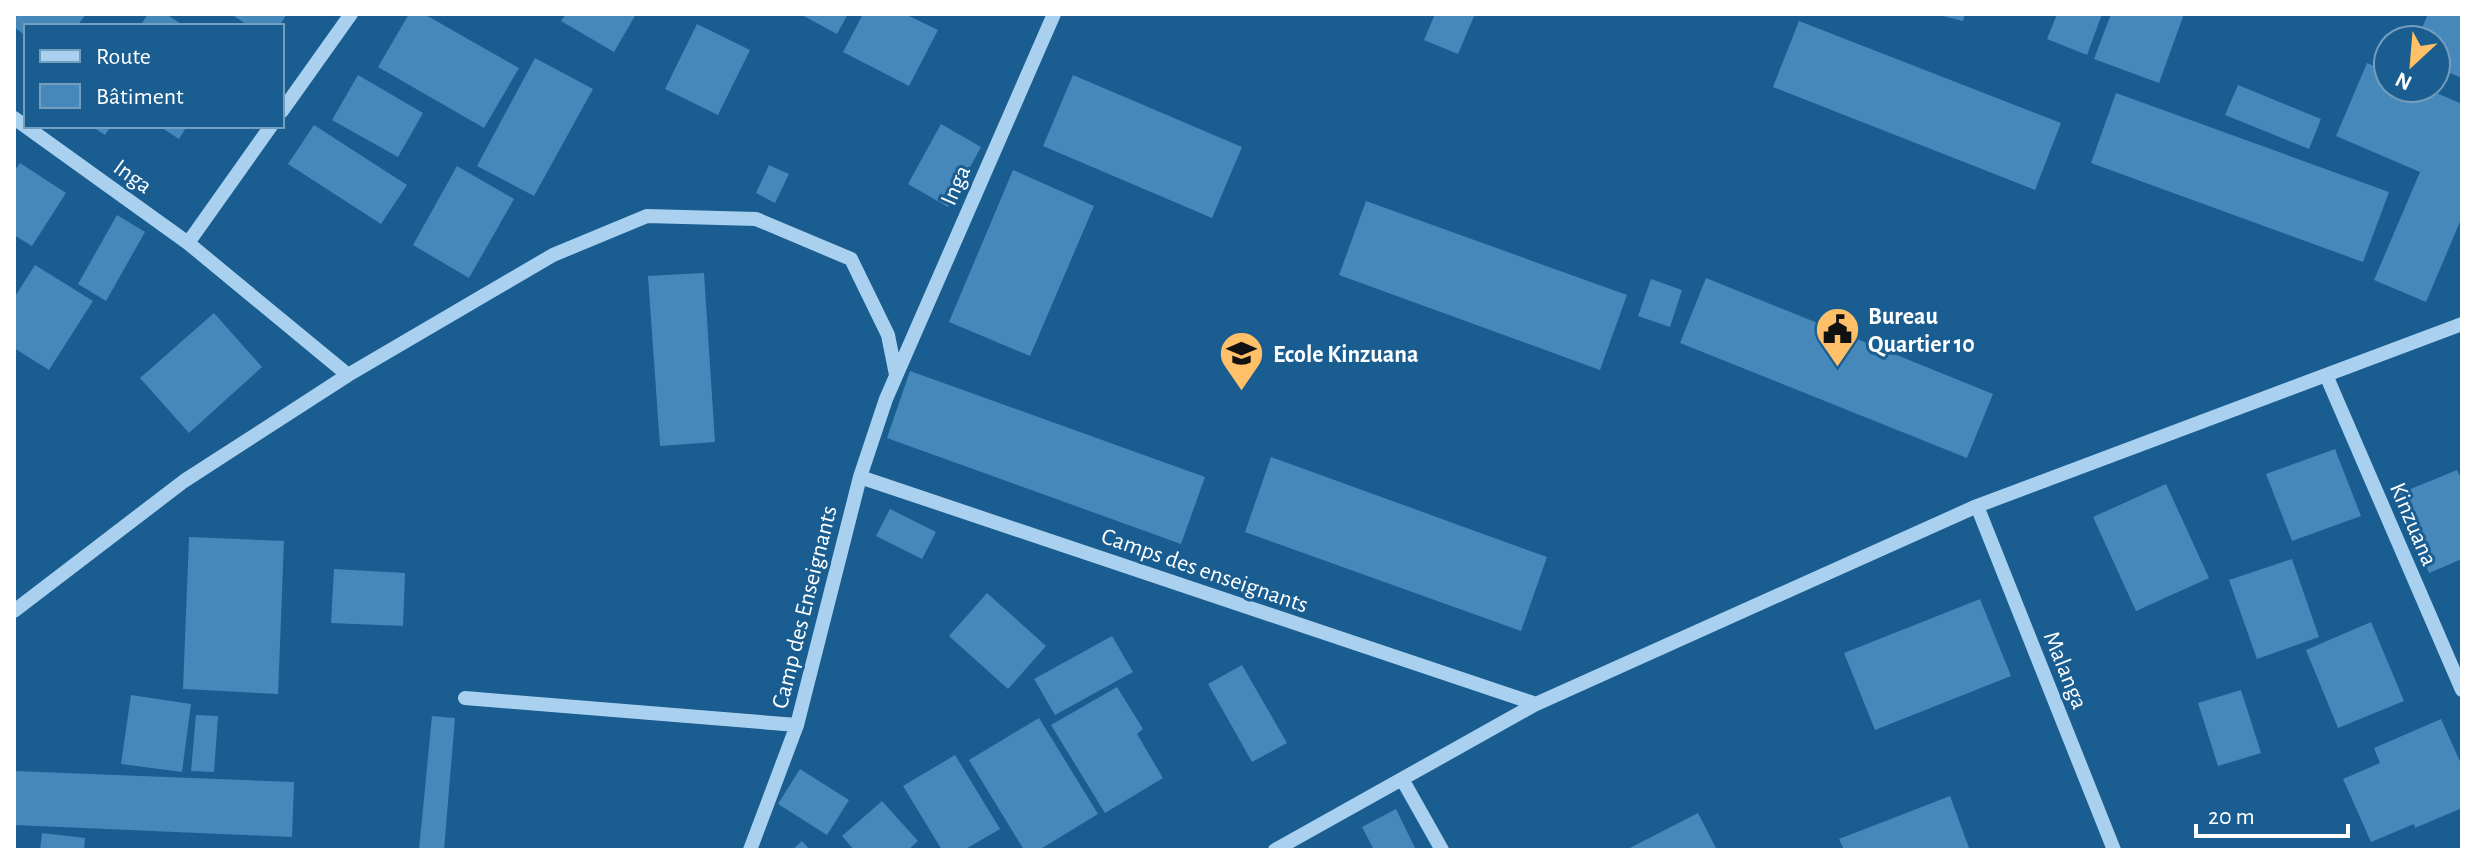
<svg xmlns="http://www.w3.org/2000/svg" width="2476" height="864" font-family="'Alegreya Sans',sans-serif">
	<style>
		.building { fill: #4688ba }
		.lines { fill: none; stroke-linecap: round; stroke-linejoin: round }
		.minor { stroke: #a9d1ef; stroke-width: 14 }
		.labels { text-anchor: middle; stroke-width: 6; stroke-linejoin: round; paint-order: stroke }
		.street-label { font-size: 24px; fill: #fff; stroke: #195d91 }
		.poi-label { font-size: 24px; font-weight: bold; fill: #fff; stroke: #195d91; text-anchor: start }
	</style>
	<rect width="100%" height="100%" fill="#195d91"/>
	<path class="building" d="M14 14H86L77 26H26V36L14 27Z
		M148 14H166L184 26H140Z
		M231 14H287L279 26H249Z
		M409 14H424L519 68 484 128 378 67Z
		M566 14H636L614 52 561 21Z
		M800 14H848L837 34Z
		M863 14H905L938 30 909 86 843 52Z
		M1435 14H1475L1458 54 1424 40Z
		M1935 14H1965L1963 21Z
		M2057 14H2102L2087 55 2047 39Z
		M2111 14H2184L2159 83 2094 59Z
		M2428 14H2462V78L2436 67V40H2417Z
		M1799 21 2061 123 2035 190 1773 87Z
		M697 24 750 50 718 115 665 89Z
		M535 58 593 89 534 196 477 166Z
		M2367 63 2388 72V88H2425L2462 104V217L2426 302 2374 280 2420 172 2336 136Z
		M358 75 423 113 398 157 332 120Z
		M1073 75 1242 147 1212 218 1043 146Z
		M2238 85 2321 119 2309 149 2225 115Z
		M2116 93 2389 192 2363 262 2091 163Z
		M941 124 981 147 948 207 908 184Z
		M314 125 407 185 381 224 288 164Z
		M91 126H111L105 135Z
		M159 126H187L179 139Z
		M20 163 66 193 32 246 14 235V171Z
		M769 165 789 174 775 203 756 193Z
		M457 166 514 199 469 278 413 245Z
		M1013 170 1094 206 1030 356 949 322Z
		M1366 201 1627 295 1600 370 1339 275Z
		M117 215 145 232 106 301 78 284Z
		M35 265 93 301 49 370 14 348V298Z
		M704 273 715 442 660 446 648 276Z
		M1706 278 1993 394 1967 458 1680 343Z
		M1651 279 1682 290 1670 327 1638 316Z
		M214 313 262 367 189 433 140 378Z
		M910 371 1205 477 1181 544 887 438Z
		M2335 449 2361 516 2292 541 2266 474Z
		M1271 457 1547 557 1521 631 1245 532Z
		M2457 470 2462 481V559L2429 573 2396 495Z
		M2166 484 2209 578 2136 611 2093 517Z
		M890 509 936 532 922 559 876 536Z
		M189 537 284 541 278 694 183 689Z
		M2292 559 2319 637 2257 659 2229 580Z
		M334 569 405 573 403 626 331 623Z
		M987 593 1046 646 1008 689 949 636Z
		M1980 599 2011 676 1875 730 1844 653Z
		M2371 622 2404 701 2338 728 2306 650Z
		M1112 636 1133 672 1055 715 1034 679Z
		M1242 665 1287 743 1252 762 1208 684Z
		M1117 687 1143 729 1137 734 1163 778 1105 813 1051 725Z
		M2241 690 2261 753 2218 766 2198 703Z
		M131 695 191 704 182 772 121 764Z
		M196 715 218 716 214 772 191 771Z
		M432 716 455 718 444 850H419Z
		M1039 718 1098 814 1039 850H1024L969 760Z
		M2441 719 2462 766V808L2415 828 2414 824 2371 842 2343 779 2380 763 2374 748Z
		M955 755 1000 829 964 850H942L903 786Z
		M800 769 849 800 827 835 778 804Z
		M14 771 294 782 292 837 14 825Z
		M1950 796 1969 848 1844 850 1839 839Z
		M882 801 918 841 908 850H854L842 836Z
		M1396 809 1415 848 1374 850 1362 827Z
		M1698 813 1717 850H1626Z
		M42 833 85 838 84 850H40Z
		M802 841 810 850H792Z"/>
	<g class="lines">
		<path class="minor" d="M282 111 351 14
			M14 118 188 243 348 375
			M188 243 271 126
			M2326 375 2462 690
			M860 477 1536 704
			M1977 506 2114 850
			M14 611 184 481 348 375 553 255 647 216 756 219 851 259 888 335 896 375
			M465 698 797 725
			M1402 779 1442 850
			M750 850 797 725 860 477 886 399 1054 14
			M1275 850 1536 704 1977 506 2462 324"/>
	</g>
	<defs>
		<symbol id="civic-pin" viewBox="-11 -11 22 30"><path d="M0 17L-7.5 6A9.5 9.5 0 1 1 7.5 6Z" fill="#ffc067" stroke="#195d91"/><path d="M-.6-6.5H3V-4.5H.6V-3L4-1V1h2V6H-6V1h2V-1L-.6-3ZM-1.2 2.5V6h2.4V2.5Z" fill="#111"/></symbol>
		<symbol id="school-pin" viewBox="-11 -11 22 30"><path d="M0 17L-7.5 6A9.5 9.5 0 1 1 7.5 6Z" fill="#ffc067" stroke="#195d91"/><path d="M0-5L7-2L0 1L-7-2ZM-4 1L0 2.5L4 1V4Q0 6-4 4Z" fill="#111"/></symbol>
	</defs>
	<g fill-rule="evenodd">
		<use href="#civic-pin" x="1812" y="304" width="51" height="69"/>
		<use href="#school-pin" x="1216" y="328" width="51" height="69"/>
	</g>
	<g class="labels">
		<g class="street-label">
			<text transform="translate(133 176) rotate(36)" y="8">Inga</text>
			<text transform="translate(955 185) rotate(-66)" y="8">Inga</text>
			<text transform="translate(2414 524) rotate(67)" y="8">Kinzuana</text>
			<text transform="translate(1205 570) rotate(19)" y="8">Camps des enseignants</text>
			<text transform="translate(804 607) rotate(-76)" y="8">Camp des Enseignants</text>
			<text transform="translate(2066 670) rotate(68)" y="8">Malanga</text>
		</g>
		<g class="poi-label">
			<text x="1868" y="324">Bureau<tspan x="1868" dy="28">Quartier 10</tspan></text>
			<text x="1273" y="362">Ecole Kinzuana</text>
		</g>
	</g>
	<rect width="2476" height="864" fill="none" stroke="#ffffff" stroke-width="32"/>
	<rect x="24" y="24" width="260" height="104" fill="#195d91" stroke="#759ebd" stroke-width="2"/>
	<rect x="40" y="50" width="40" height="12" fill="#a9d1ef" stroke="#759ebd" stroke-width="2"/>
	<text x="96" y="64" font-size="24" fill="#ffffff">Route</text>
	<rect x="40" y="84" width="40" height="24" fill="#4688ba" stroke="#759ebd" stroke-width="2"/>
	<text x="96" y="104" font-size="24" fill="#ffffff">Bâtiment</text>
	<g transform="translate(2412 64) rotate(206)"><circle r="38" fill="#195d91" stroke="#759ebd" stroke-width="2"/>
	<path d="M0-6L14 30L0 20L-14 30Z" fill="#ffc067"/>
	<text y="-12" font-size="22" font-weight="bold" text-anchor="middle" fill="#ffffff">N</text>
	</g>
	<path d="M2196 824v12h152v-12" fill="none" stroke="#ffffff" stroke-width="4"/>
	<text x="2208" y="824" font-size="24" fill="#ffffff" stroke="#195d91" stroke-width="6" paint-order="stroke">20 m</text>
</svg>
